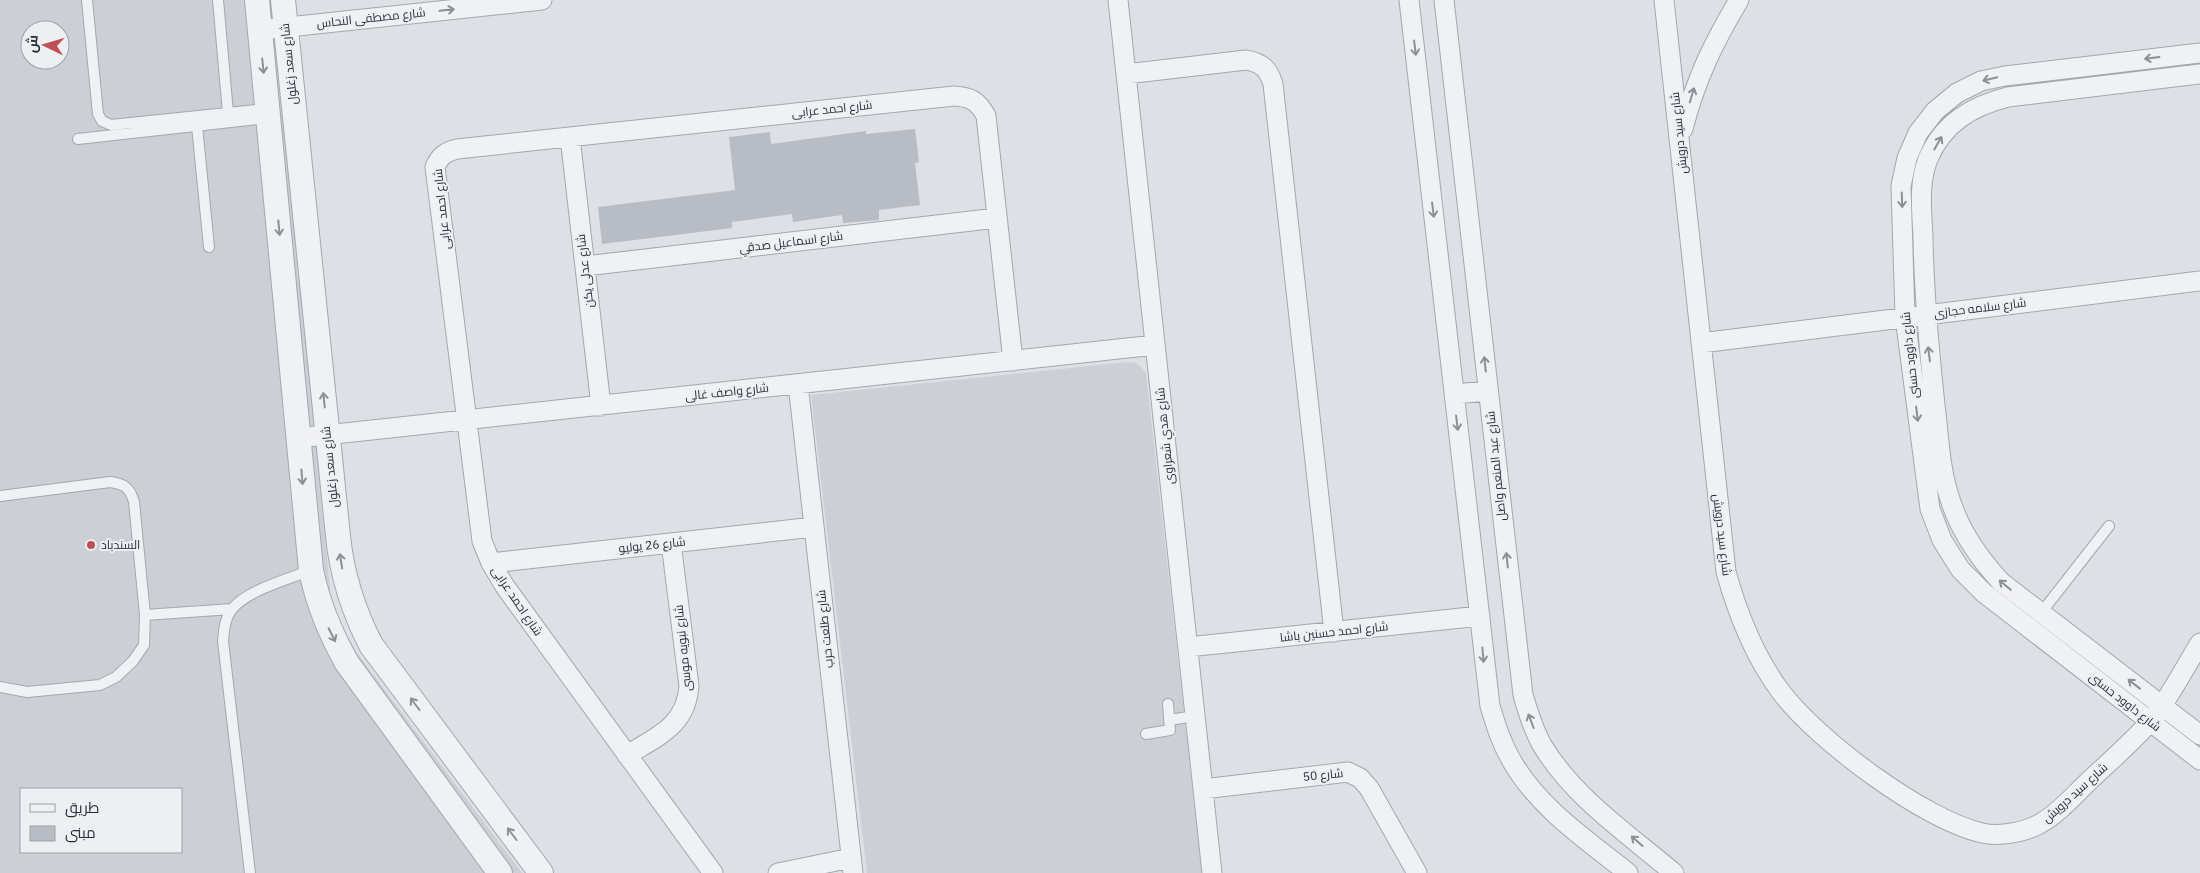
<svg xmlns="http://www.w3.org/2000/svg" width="2200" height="873" font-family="'IBM Plex Sans',Cairo,sans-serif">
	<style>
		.built { fill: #cccfd6; fill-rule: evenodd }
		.building { fill: #b8bcc5 }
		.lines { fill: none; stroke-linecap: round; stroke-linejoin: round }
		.service-casing { stroke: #a4a7af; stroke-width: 12 }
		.minor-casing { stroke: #a4a7af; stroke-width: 21 }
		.tertiary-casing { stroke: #a4a7af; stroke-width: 26 }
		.service { stroke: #f0f1f4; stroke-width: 10 }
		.minor { stroke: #f0f1f4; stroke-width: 19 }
		.tertiary { stroke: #f0f1f4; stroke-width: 24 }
		.oneway { stroke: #8c8f97 }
		.poi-dot { fill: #be4f54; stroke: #edeff3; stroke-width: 2 }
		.labels { text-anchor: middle; stroke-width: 4; stroke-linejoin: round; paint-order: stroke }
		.street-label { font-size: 12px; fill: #292d3a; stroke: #edeff3 }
		.poi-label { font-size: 12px; fill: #292d3a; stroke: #edeff3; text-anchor: start }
	</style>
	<rect width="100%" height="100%" fill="#dee0e6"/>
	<path class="built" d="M0 0H272L331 598 342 626 357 653 522 873H0ZM30 30H60V60H30ZM21 789H181V852H21Z
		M1128 362 1136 363 1142 368 1146 374 1202 873H867L811 395Z"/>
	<path class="building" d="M915 129 919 162 915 163 920 205 879 210V220L843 223 842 215 793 222 792 214 732 222V228L602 244 598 207 735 190 729 137 770 132 771 144 866 131V134Z"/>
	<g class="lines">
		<defs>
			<path id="service" d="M87 0 98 114 102 121 111 125 267 109
				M218 0 228 113
				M197 126 209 247
				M78 139 268 118
				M0 496 110 482C125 484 130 488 134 502L145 615 232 609
				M2041 613 2109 526
				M0 687 27 692 100 685 116 677 133 661 144 645 145 615
				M1169 720 1195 716
				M1146 734 1170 730 1168 704
				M250 873 223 641C224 629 225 617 233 608 248 590 289 579 311 570"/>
			<path id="minor" d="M1118 0 1212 873
				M1409 0 1490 706C1496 726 1502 745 1513 763 1540 809 1587 840 1628 873
				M1444 0 1523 695C1528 712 1533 729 1542 745 1573 797 1628 834 1674 873
				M1664 0 1726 572C1738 615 1754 656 1781 692 1817 740 1924 820 1982 833 2000 837 2026 832 2041 823 2059 813 2074 795 2089 781 2109 762 2131 743 2149 723 2166 704 2185 667 2200 643
				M260 30 542 0
				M2200 53 2005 76 1981 81 1957 93 1935 111 1918 133 1907 158 1901 186 1905 317 1930 509 1942 540 1960 569 1984 593 2200 760
				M1126 74 1246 60C1262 63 1268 68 1273 84L1334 632
				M2200 74 2008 97C1972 106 1943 123 1928 159 1918 184 1922 212 1923 238 1924 295 1929 349 1935 405 1939 437 1940 472 1951 502 1961 533 1979 558 2001 582L2200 735
				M1683 129C1696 78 1713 44 1739 0
				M570 137 601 406
				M585 266 997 218
				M1701 343 2200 281
				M798 384 853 873
				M1454 394 1488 391
				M298 438 1155 345
				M491 563 814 527
				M1188 647 1480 616
				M627 755C658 736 686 726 689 686L671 543
				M1203 789 1348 772 1360 778 1369 788 1417 873
				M713 873 504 585 491 563 482 541 435 167C440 156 445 152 457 149L954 96C971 97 978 101 986 116L1013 361
				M778 873 851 858"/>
			<path id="tertiary" d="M257 0 311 570C318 604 330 633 347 663L500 873
				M283 0 338 536C342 576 353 610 371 645L541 873"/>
		</defs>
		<use href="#service" class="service-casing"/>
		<use href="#minor" class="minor-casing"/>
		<use href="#tertiary" class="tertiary-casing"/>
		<use href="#service" class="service"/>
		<use href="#minor" class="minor"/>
		<use href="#tertiary" class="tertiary"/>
	</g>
	<defs><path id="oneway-shaft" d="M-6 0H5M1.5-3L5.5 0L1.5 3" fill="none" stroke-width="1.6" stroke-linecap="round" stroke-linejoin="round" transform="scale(1.25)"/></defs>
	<g class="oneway">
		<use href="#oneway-shaft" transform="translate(447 10) rotate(-6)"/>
		<use href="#oneway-shaft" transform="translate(1415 48) rotate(83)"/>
		<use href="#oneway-shaft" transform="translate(2152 58) rotate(173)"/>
		<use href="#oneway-shaft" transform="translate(263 66) rotate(84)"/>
		<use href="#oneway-shaft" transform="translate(1990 79) rotate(167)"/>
		<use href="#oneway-shaft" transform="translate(1692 95) rotate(-73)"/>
		<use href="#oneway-shaft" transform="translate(1938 143) rotate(-60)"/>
		<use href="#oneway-shaft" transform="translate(1902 200) rotate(88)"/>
		<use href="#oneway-shaft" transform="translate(1433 210) rotate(83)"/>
		<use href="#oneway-shaft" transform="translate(279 228) rotate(85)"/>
		<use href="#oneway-shaft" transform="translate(1929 354) rotate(-97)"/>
		<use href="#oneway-shaft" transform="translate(1485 364) rotate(-96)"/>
		<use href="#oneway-shaft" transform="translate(324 400) rotate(-96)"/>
		<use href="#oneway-shaft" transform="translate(1917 414) rotate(83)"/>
		<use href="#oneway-shaft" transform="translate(1457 423) rotate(83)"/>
		<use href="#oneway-shaft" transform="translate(302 477) rotate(85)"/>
		<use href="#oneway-shaft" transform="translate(1507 560) rotate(-96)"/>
		<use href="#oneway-shaft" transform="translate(341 561) rotate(-99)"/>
		<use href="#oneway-shaft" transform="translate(2005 585) rotate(-140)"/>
		<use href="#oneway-shaft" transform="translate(332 635) rotate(63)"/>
		<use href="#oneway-shaft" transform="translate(1483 655) rotate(85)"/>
		<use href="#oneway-shaft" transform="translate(2134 684) rotate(-142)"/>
		<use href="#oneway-shaft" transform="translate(415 704) rotate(-127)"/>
		<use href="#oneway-shaft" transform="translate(1531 721) rotate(-111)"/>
		<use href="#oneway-shaft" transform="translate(512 834) rotate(-127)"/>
		<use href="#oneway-shaft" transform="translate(1637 841) rotate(-139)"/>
	</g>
	<circle class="poi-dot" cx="91" cy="545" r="5"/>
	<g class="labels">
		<g class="street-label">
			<text transform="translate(371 18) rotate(-6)" y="4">شارع مصطفى النحاس</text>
			<text transform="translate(289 64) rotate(-96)" y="4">شارع سعد زغلول</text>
			<text transform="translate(832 109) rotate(-6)" y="4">شارع احمد عرابى</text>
			<text transform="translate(1679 133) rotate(-96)" y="4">شارع سيد درويش</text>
			<text transform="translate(442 209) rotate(-96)" y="4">شارع احمد عرابى</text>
			<text transform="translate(791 242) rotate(-7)" y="4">شارع اسماعيل صدقي</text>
			<text transform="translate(585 271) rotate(-97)" y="4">شارع عدلى يكن</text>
			<text transform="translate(1980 308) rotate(-7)" y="4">شارع سلامه حجازى</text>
			<text transform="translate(1910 355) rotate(-96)" y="4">شارع داوود حسنى</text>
			<text transform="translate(727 392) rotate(-6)" y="4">شارع واصف غالى</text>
			<text transform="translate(1165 436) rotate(-96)" y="4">شارع هدي شعراوى</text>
			<text transform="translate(1496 466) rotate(-96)" y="4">شارع عبد المنعم واصل</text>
			<text transform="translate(330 467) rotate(-96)" y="4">شارع سعد زغلول</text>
			<text transform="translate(1722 535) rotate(83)" y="4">شارع سيد درويش</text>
			<text transform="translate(652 545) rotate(-6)" y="4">شارع 26 يوليو</text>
			<text transform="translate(517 601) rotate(56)" y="4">شارع احمد عرابى</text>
			<text transform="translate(825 629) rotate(-96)" y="4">شارع طلعت حرب</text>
			<text transform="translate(1334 632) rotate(-6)" y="4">شارع احمد حسنين باشا</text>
			<text transform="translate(683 648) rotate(-96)" y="4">شارع نبويه موسى</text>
			<text transform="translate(2125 702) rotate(38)" y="4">شارع داوود حسنى</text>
			<text transform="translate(1323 775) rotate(-6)" y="4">شارع 50</text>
			<text transform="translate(2075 793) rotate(-42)" y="4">شارع سيد درويش</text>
		</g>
		<g class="poi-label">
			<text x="101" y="549">السندباد</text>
		</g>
	</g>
	<rect x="20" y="788" width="162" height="65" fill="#edeff3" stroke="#9fa1a9"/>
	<rect x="30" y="804" width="25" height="8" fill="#f0f1f4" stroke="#9fa1a9"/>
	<text x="65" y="813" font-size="15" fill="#292d3a">طريق</text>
	<rect x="30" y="826" width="25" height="15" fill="#b8bcc5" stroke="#9fa1a9"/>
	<text x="65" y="838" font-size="15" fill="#292d3a">مبنى</text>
	<g transform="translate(45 45) rotate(275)"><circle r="24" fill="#edeff3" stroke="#9fa1a9"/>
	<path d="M0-4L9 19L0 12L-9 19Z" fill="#be4f54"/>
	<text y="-8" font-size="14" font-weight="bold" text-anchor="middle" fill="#292d3a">ش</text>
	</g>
</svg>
